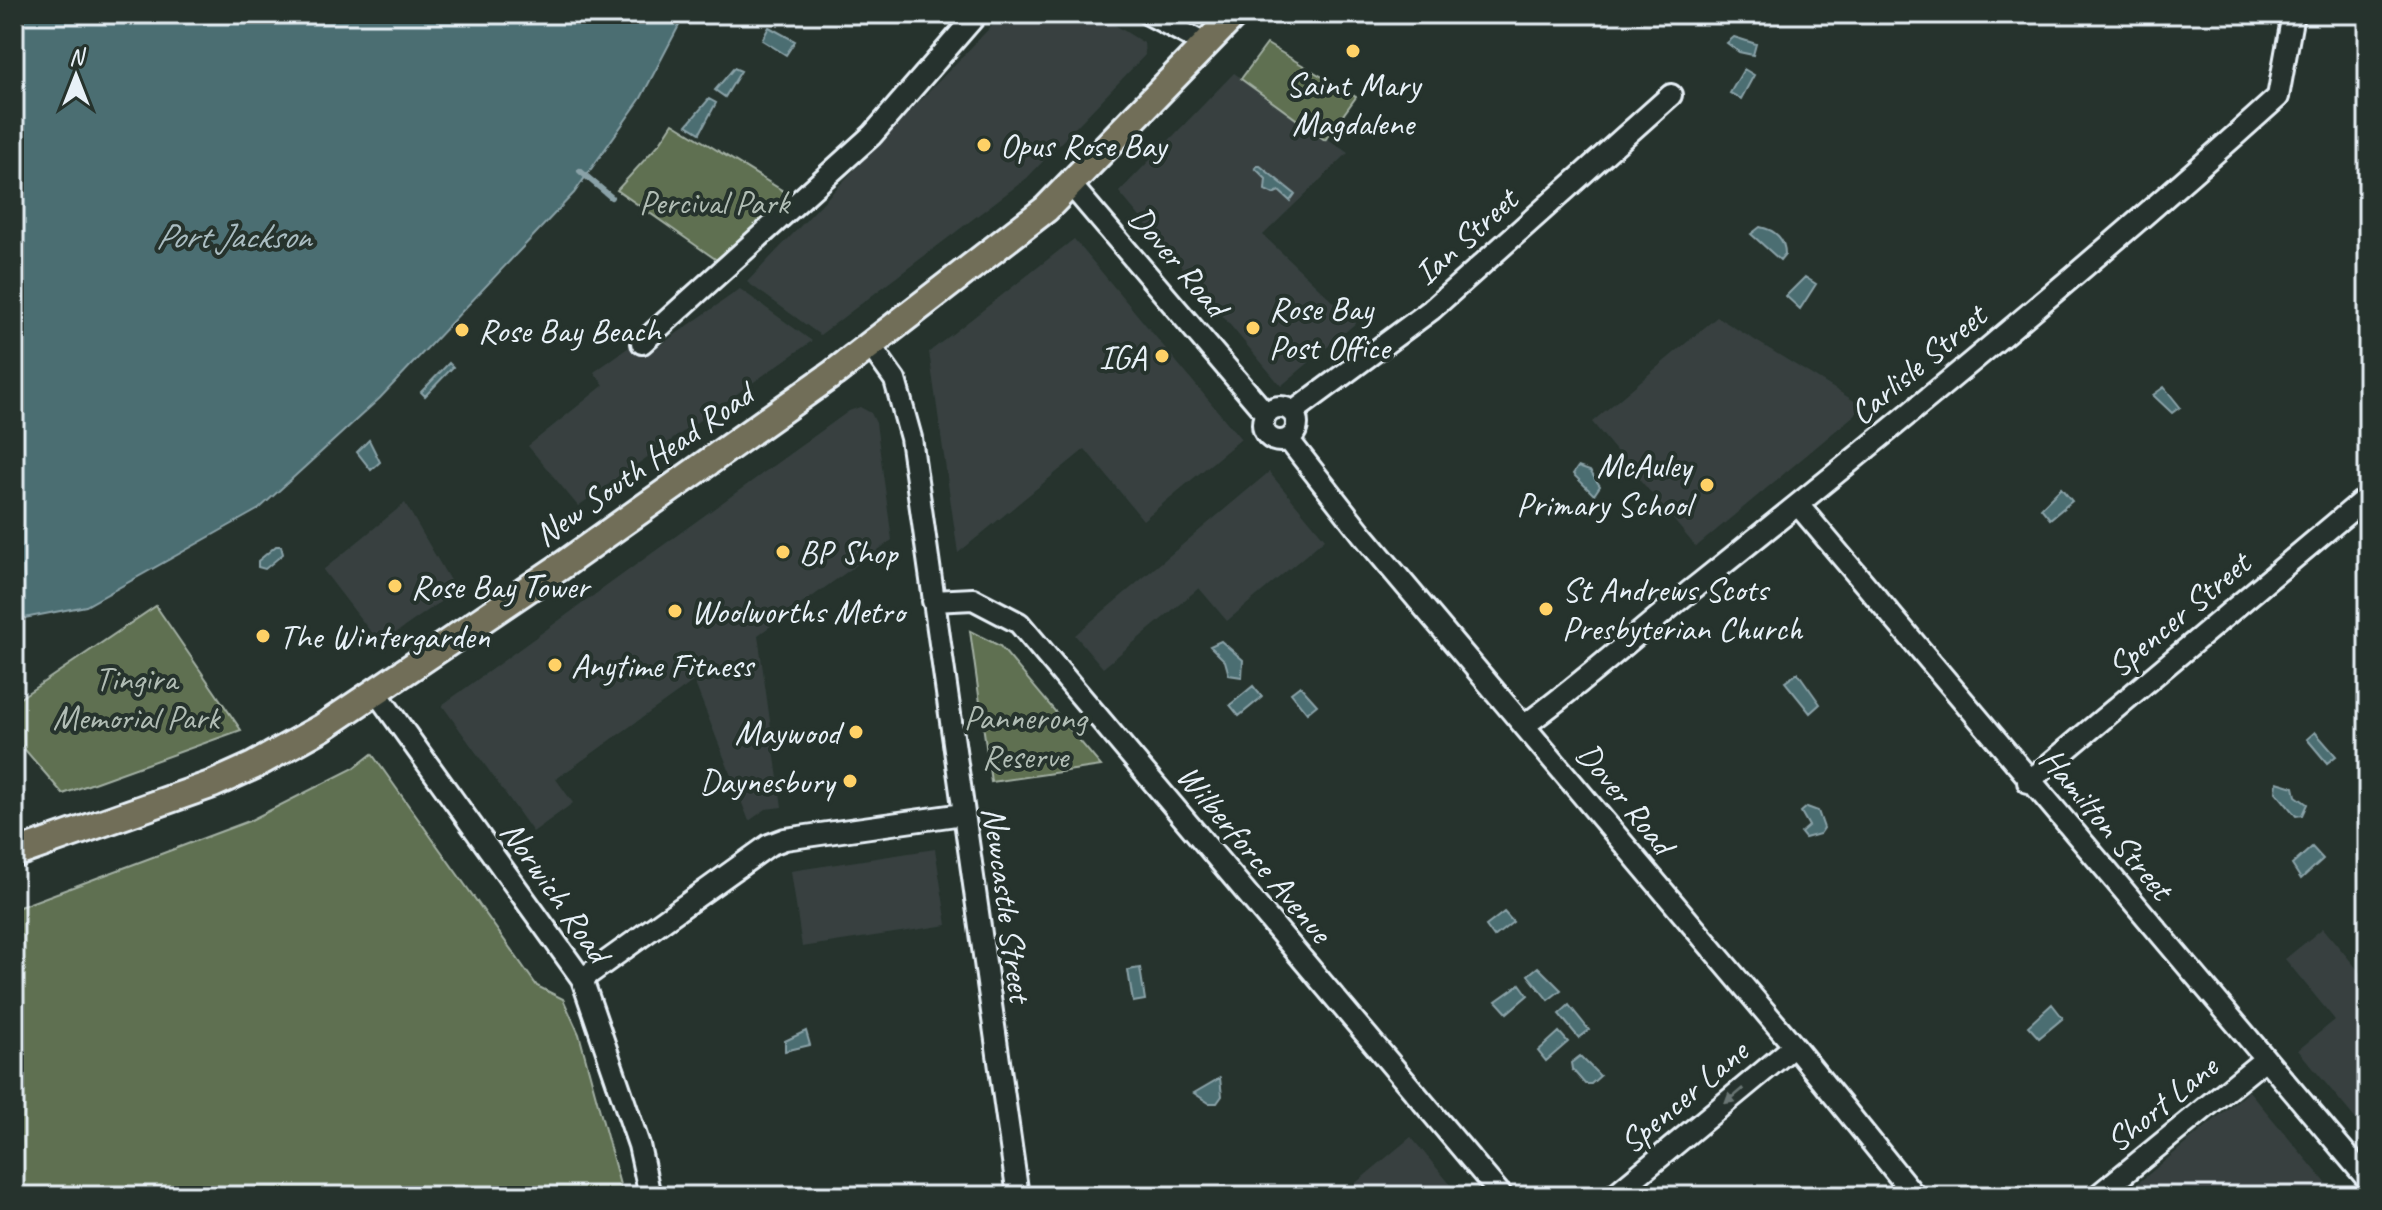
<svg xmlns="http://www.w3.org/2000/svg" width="2382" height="1210" font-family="Caveat,sans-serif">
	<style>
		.built { fill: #374140 }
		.green { fill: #5e6f51; stroke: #a3b0a4; stroke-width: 2 }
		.water { fill: #4c6e72; stroke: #8aa2a8; stroke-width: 2 }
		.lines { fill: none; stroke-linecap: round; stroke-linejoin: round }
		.stream { stroke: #8aa2a8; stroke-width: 6 }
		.minor-casing { stroke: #e8f1f8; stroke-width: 26 }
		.major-casing { stroke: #e8f1f8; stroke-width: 32 }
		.minor { stroke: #26332d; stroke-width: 20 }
		.major { stroke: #716e59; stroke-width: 26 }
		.oneway { fill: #6a7674 }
		.poi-dot { fill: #ffd166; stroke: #26332d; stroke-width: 3 }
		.labels { text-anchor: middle; stroke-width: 8; stroke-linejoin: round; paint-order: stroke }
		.poi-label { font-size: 34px; fill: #e8f1f8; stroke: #26332d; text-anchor: start }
		.park-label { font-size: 34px; fill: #b1bdb5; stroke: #26332d }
		.street-label { font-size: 34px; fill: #e8f1f8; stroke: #26332d }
		.water-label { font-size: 36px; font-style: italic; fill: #aabdc2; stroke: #26332d }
	</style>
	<rect width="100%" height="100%" fill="#26332d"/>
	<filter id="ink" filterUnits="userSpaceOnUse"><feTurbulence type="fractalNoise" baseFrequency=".0125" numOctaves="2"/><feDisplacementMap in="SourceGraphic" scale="16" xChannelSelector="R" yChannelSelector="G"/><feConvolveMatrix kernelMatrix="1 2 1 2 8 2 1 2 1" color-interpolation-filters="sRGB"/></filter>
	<g filter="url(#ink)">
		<path class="built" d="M1003 14H1097L1144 43 1145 55 1027 178 820 335 747 282Z
			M1234 73 1348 153 1263 235 1356 323 1281 386 1119 192Z
			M1074 239 1241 439 1143 520 1085 449 958 553 929 352Z
			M740 289 812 341 578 506 528 446 604 385 594 372 639 340 649 353Z
			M1717 317 1864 407 1696 547 1592 422Z
			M860 407 871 413 876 423 892 540 758 635 782 807 766 809 749 821 694 681 556 779 573 803 533 832 442 705 849 411Z
			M1269 472 1325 539 1227 621 1199 588 1103 668 1075 635Z
			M405 503 456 591 380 644 323 570Z
			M935 849 947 925 802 947 791 871Z
			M2323 928 2368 982V1134L2298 1050 2335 1020 2285 959Z
			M2249 1091 2337 1196H2147L2137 1184Z
			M1411 1137 1460 1196H1340Z"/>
		<path class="green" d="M1267 44 1356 97 1325 140 1241 79Z
			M673 123 788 194 721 263 617 190 660 143Z
			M156 606 241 730 63 794 14 737V692L20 698Z
			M970 631 1000 646 1101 766 991 782Z
			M372 754 537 986 563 999 579 1034 623 1196H14V909L249 821 354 768Z"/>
		<path class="water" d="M14 14H685L641 98 574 193 380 398 259 509 86 606 14 620Z
			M769 27 795 41 786 55 762 40Z
			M1734 37 1756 44 1753 55 1739 52 1727 43Z
			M734 68 741 71 725 97 715 90Z
			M1744 69 1754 75 1741 99 1730 93Z
			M709 99 716 103 700 133 687 125Z
			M1259 165 1295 194 1290 201 1279 191 1273 194 1265 190 1266 179 1255 168Z
			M1760 227C1775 230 1785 239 1785 254L1780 260 1751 234Z
			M1805 277 1816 284 1800 309 1786 296Z
			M449 363 453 367 425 396 421 392Z
			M2164 387 2180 407 2172 413 2153 395Z
			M369 440 380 462 371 470 357 452Z
			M1578 467 1590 471 1600 486 1594 495 1573 474Z
			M2061 488 2072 501 2050 519 2041 508Z
			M276 546H281L283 554 265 569 258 567V561Z
			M1221 641 1243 660 1242 677 1229 675 1225 661 1210 646Z
			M1798 673 1820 704 1810 713 1785 682Z
			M1253 686 1262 697 1239 716 1230 705Z
			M1300 686 1317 705 1307 713 1291 693Z
			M2315 732 2336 756 2327 763 2307 739Z
			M2277 782 2294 787 2296 796 2307 804 2302 815 2296 816 2276 792Z
			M1807 807 1818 811 1824 828 1820 834 1805 838 1801 833 1809 826 1801 812Z
			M2312 847 2323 859 2301 879 2292 865Z
			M1504 912 1513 922 1494 937 1486 926Z
			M1538 967 1561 990 1548 1000 1528 975Z
			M1140 968 1145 1000 1133 1002 1128 970Z
			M1520 984 1528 995 1507 1013 1496 1001Z
			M2052 1004 2063 1018 2039 1038 2028 1026Z
			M1569 1005 1589 1030 1579 1038 1559 1014Z
			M806 1031 810 1045 785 1051V1041Z
			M1559 1032 1568 1042 1546 1061 1538 1051Z
			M1580 1056 1600 1076 1591 1084H1585L1572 1069 1571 1063Z
			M1220 1078 1222 1096 1217 1103H1209L1194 1093Z"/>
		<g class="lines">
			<path class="stream" d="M580 171 611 197"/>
			<defs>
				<path id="minor" d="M1148 14 1205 44
					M1072 186 1266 414
					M642 343 872 135 977 14
					M870 345 895 380 911 438 1018 1196
					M1263 424a17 17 0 1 1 34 0a17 17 0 1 1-34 0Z
					M1293 412 1431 310 1671 95
					M1288 439 1363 535 1794 1046 1915 1196
					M1799 506 2368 1180
					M933 601 973 599 1019 623 1502 1196
					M376 692 582 979 639 1145 650 1196
					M1525 725C1586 681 1640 630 1699 584 1896 426 2091 266 2278 97L2293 14
					M2028 782 2368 496
					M582 979 769 845 785 839 963 814
					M1613 1196 1794 1046
					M2097 1196 2265 1059"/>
				<path id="major" d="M14 854 213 784 253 766 323 727 563 565 834 373 1046 209 1235 14"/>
			</defs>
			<use href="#minor" class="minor-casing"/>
			<use href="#major" class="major-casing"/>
			<use href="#minor" class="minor"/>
			<use href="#major" class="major"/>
		</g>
		<defs><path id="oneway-solid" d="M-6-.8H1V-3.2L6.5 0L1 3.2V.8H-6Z" transform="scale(2)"/></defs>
		<use class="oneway" href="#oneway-solid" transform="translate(1734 1096) rotate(140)"/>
	</g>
	<g class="poi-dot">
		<circle cx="1353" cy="51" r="8"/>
		<circle cx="984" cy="145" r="8"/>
		<circle cx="1253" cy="328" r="8"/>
		<circle cx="462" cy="330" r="8"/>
		<circle cx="1162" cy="356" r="8"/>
		<circle cx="1707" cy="485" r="8"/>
		<circle cx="783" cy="552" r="8"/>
		<circle cx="395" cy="586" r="8"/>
		<circle cx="1546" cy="609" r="8"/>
		<circle cx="675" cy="611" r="8"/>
		<circle cx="263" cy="636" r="8"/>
		<circle cx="555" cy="665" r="8"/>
		<circle cx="856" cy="732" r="8"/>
		<circle cx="850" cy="781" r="8"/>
	</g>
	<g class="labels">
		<g class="poi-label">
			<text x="1353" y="96" text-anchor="middle">Saint Mary<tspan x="1353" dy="39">Magdalene</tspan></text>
			<text x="1000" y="157">Opus Rose Bay</text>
			<text x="1269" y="320">Rose Bay<tspan x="1269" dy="39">Post Office</tspan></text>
			<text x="478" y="342">Rose Bay Beach</text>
			<text x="1146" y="368" text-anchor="end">IGA</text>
			<text x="1691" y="477" text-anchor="end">McAuley<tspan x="1691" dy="39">Primary School</tspan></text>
			<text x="799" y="564">BP Shop</text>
			<text x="411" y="598">Rose Bay Tower</text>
			<text x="1562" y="601">St Andrews Scots<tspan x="1562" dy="39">Presbyterian Church</tspan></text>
			<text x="691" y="623">Woolworths Metro</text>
			<text x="279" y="648">The Wintergarden</text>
			<text x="571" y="677">Anytime Fitness</text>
			<text x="840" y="744" text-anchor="end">Maywood</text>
			<text x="834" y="793" text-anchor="end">Daynesbury</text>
		</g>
		<g class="park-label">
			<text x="714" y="214">Percival Park</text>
			<text x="136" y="690">Tingira<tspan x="136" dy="39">Memorial Park</tspan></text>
			<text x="1025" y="729">Pannerong<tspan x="1025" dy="39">Reserve</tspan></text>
		</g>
		<g class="street-label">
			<text transform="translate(1465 236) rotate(-42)" y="12">Ian Street</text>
			<text transform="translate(1179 261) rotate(50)" y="12">Dover Road</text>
			<text transform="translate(1917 364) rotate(-40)" y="12">Carlisle Street</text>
			<text transform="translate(643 464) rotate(-35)" y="12">New South Head Road</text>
			<text transform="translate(2178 614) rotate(-40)" y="12">Spencer Street</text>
			<text transform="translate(1626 798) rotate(51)" y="12">Dover Road</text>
			<text transform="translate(2107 823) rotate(50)" y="12">Hamilton Street</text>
			<text transform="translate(1255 853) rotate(50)" y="12">Wilberforce Avenue</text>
			<text transform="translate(556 891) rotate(55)" y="12">Norwich Road</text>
			<text transform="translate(1008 904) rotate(82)" y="12">Newcastle Street</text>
			<text transform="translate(1683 1096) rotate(-40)" y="12">Spencer Lane</text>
			<text transform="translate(2161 1103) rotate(-39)" y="12">Short Lane</text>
		</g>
		<g class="water-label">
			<text x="233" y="248">Port Jackson</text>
		</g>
	</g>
	<rect width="2382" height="1210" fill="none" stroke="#26332d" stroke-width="48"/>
	<rect x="24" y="24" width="2334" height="1162" fill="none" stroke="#e8f1f8" stroke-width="3" filter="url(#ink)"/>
	<g transform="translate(76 76)" stroke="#26332d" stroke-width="6" paint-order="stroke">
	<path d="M0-6L14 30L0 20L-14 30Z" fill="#e8f1f8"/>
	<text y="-12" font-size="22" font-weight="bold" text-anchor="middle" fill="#e8f1f8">N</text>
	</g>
</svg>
